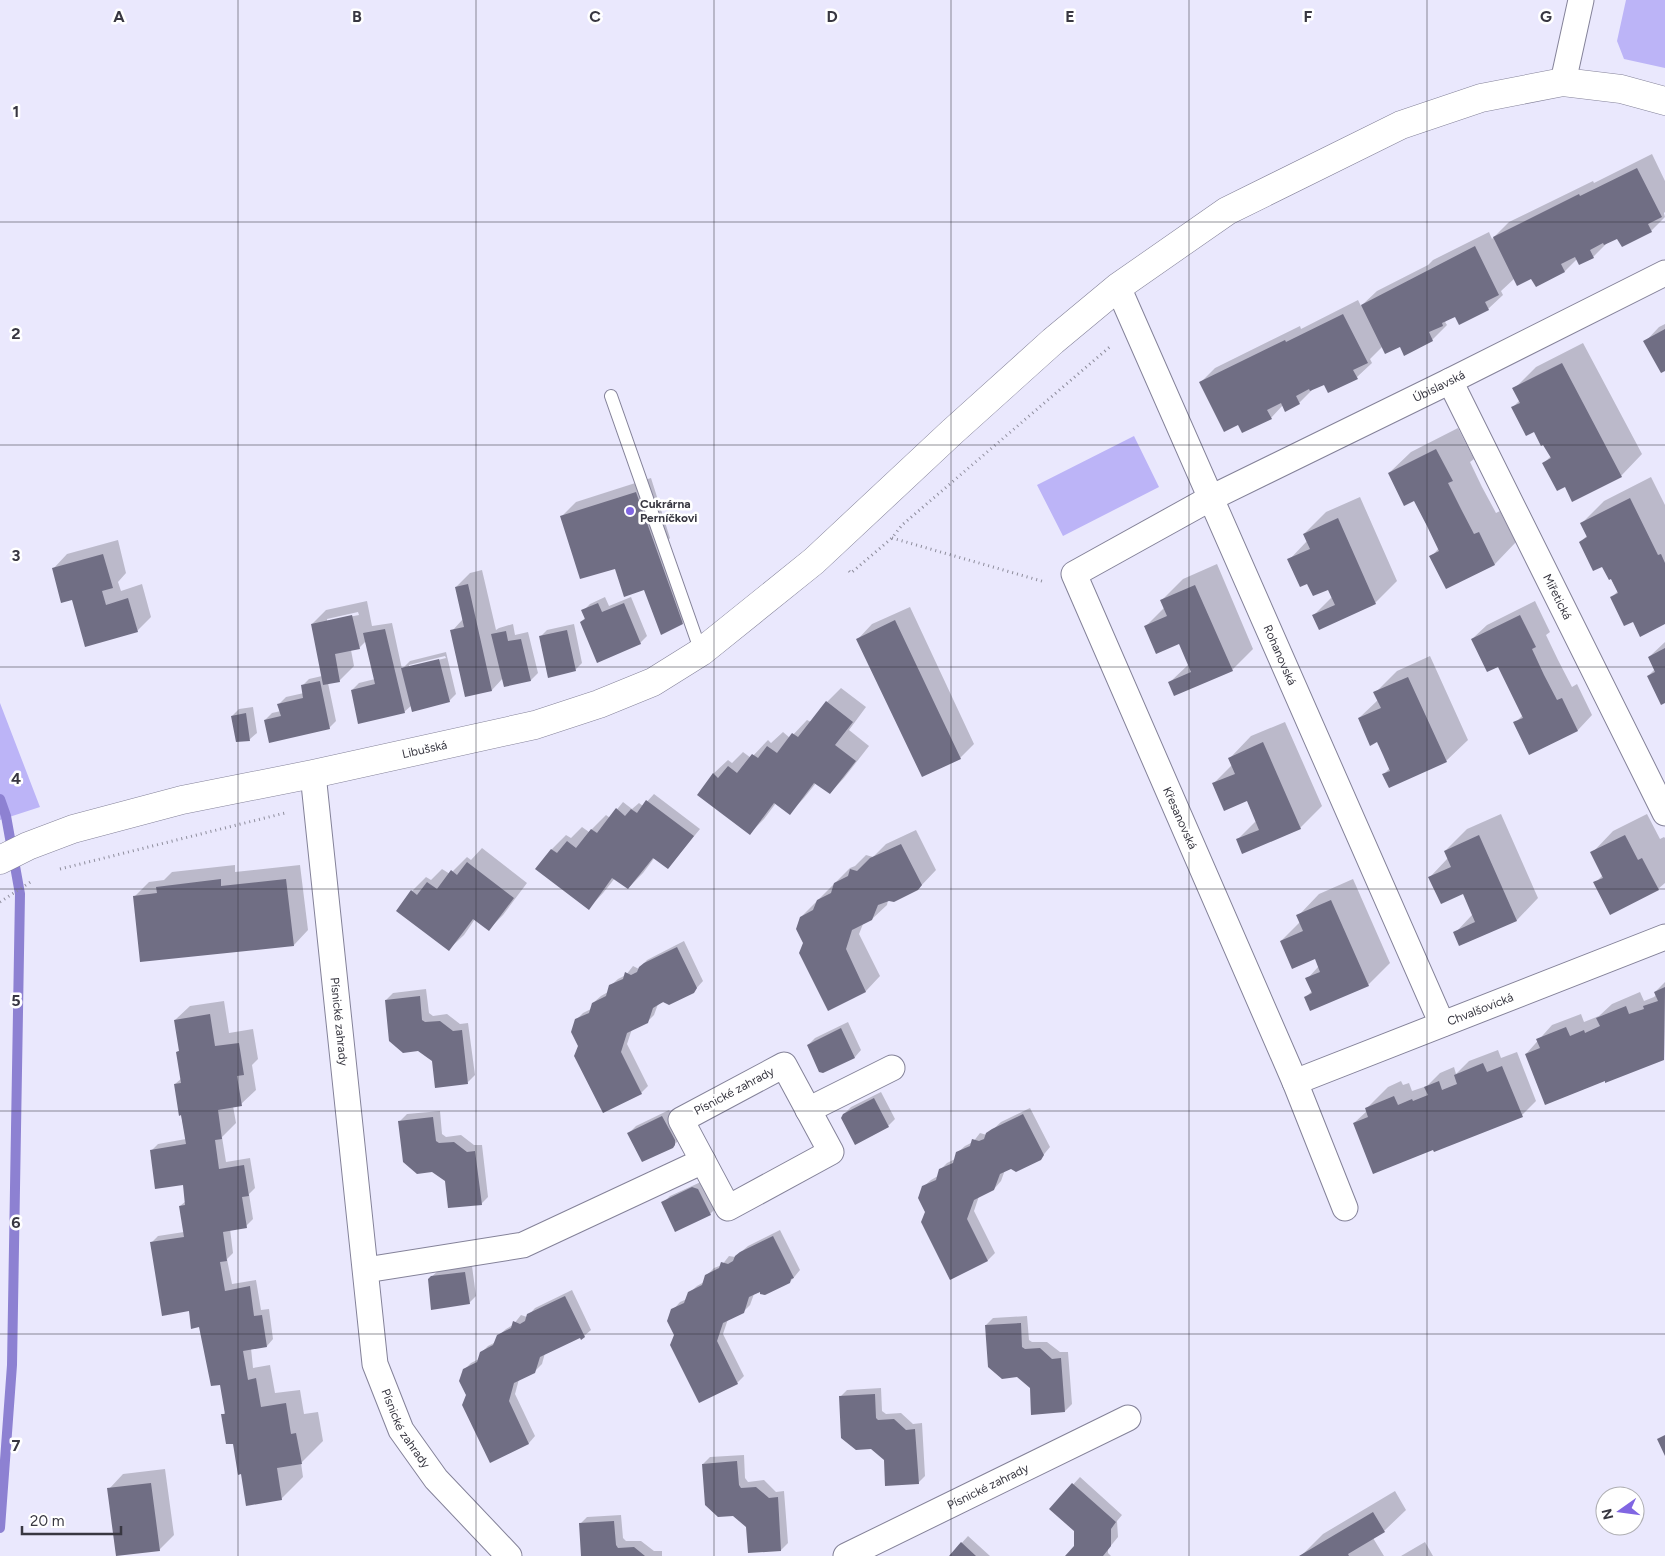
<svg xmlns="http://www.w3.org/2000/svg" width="1665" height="1556" font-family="Figtree,sans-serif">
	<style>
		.green { fill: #bcb4f7 }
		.shadow { fill: #0003; fill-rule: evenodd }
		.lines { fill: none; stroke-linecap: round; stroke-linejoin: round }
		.stream { stroke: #8d81d2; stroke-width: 10 }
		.building { fill: #706e84 }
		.service-casing { stroke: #848299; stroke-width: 14 }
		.minor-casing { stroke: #848299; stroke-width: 27 }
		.tertiary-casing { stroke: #848299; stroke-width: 29 }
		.path { stroke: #8e8d9c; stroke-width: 3; stroke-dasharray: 1 4; stroke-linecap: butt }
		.service { stroke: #fff; stroke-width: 12 }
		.minor { stroke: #fff; stroke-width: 25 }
		.tertiary { stroke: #fff; stroke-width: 28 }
		.grid { fill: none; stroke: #383741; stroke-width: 1; stroke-opacity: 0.55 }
		.poi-dot { fill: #8066e2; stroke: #fff; stroke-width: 2 }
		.labels { text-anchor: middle; stroke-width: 5; stroke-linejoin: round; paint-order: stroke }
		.street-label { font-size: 12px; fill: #383741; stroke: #fff }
		.poi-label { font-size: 12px; font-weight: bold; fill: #383741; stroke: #fff; text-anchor: start }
		.grid-label { font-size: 16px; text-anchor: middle; font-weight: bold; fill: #383741; stroke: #fff; stroke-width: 5; stroke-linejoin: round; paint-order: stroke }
	</style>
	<rect width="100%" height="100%" fill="#eae8fd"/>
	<path class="green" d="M1626 0H1665V68L1624 59 1617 41Z
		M1134 436 1159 487 1063 536 1037 485Z
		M0 703 40 807 0 820Z"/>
	<path class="shadow" d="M1652 154 1665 181V212L1664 213 1665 217 1651 231 1618 237 1608 242 1593 257 1577 259 1565 271 1532 277 1515 278 1501 291 1503 295 1488 309 1456 315 1448 319 1445 322 1447 325 1432 340 1405 354 1400 346H1383L1370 359 1372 363 1357 377 1325 384 1314 388 1299 403 1283 405 1271 418 1238 423 1200 383 1215 368 1300 326 1301 329 1358 300 1361 306 1377 291 1428 265 1433 260 1489 232 1492 239 1509 222 1593 181 1594 183Z
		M1665 324V369L1645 342 1659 327Z
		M1583 343 1642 454 1621 476 1566 485 1544 463 1551 456 1535 430 1513 407 1520 400 1514 389 1536 367Z
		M1458 428 1474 459 1470 462 1482 487 1496 513 1500 511 1516 542 1495 564 1447 587 1431 557 1439 548 1414 499 1389 473 1411 452Z
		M1651 477 1665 505V623L1633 620 1611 598 1618 591 1603 565 1580 542 1588 535 1582 523 1604 501Z
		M651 478 670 538 660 549 689 616 682 623 644 589 616 569 561 517 576 502Z
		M1360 497 1397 581 1375 603 1314 615 1332 597 1329 588 1307 582 1289 560 1307 541 1304 534 1326 512Z
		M118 540 126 573 118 582 121 591 142 584 151 617 137 631 73 599 53 569 67 554Z
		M1217 564 1253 649 1232 670 1170 682 1189 664 1179 642 1146 626 1164 608 1161 601 1183 579Z
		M482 570 496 630 499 628 513 624 515 635 528 632 538 673 531 680 503 678 492 690 466 696 452 631 463 619 456 587 470 573Z
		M605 597 609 606 631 597 647 636 640 643 581 622 586 617 583 611 590 604Z
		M367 601 372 626 392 623 402 669 410 661 446 652 456 694 449 701 412 705 404 712 352 690 359 683 375 679 366 641 359 648 351 650 354 666 339 681 328 683 336 721 329 728 265 720 272 713 281 711 279 704 286 697 304 693 302 686 309 679 322 676 312 624 326 610ZM358 612 359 615 327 621V619ZM445 656 446 658 409 667V665Z
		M1535 601 1550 632 1546 635 1558 660 1572 687 1577 684 1592 715 1578 730 1530 754 1515 723 1523 715 1498 665 1472 639 1487 625Z
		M910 607 974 744 960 758 858 639 872 624Z
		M574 624 582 663 575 670 540 637 547 630Z
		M1665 642V701L1648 676 1655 669 1649 657Z
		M1430 656 1468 740 1446 761 1384 774 1390 768 1378 741 1359 718 1378 700 1375 693 1397 671Z
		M841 688 866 707 849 730 869 746 844 778 830 793 816 783 804 798 790 813 776 803 764 819 750 833 713 774 728 760 732 763 743 752 751 758 768 740 771 743 783 732 790 738 807 720 811 722 827 702Z
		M253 707 257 733 250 739 237 741 232 716 239 709Z
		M1285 722 1322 806 1300 828 1237 840 1256 821 1247 800 1213 784 1232 765 1230 758 1251 736Z
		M654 794 700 829 668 868 655 857 643 873 628 888 615 878 603 893 589 908 537 869 552 849 566 835 571 838 582 827 589 832 606 815 610 818 623 802 632 809 639 803 643 806Z
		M1501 814 1538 898 1517 920 1460 945 1455 933 1473 914 1464 892 1430 877 1448 858 1445 851 1467 829Z
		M1647 814 1660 839 1664 837 1665 838V883L1658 889 1595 883 1603 875 1592 853 1613 831Z
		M916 830 936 870 918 889 888 900 887 905 872 919 863 924 859 934 880 976 866 991 828 1009 804 942 801 917 850 868 855 866 866 855 873 857 886 844Z
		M482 848 527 883 503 915 489 929 475 919 464 935 449 949 412 891 426 877 431 880 442 869 450 874 467 857 471 860Z
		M235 865V872L300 865 308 930 294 945 134 897 149 882 164 880 172 872Z
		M1353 879 1390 963 1368 985 1306 997 1312 991 1307 979 1319 966 1316 957 1281 941 1300 922 1298 916 1319 894Z
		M684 941 703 981 693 992 658 1004 654 1015 647 1022 632 1029 627 1044 648 1086 641 1093 579 1046 576 1020 583 1013 591 1009 593 1003 601 996 608 992 610 986 618 979 626 975 633 966 639 969 647 960Z
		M1665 982 1664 1059 1606 1079 1526 1054 1552 1025 1581 1014 1584 1022 1599 1016 1612 1004 1640 992 1644 1001 1654 997 1656 995 1655 992Z
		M426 989 429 1013 433 1016 447 1014 460 1024 468 1023 475 1075 468 1082 433 1060 386 1000 393 993Z
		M224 1001 229 1033 253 1029 258 1059 252 1065 256 1090 241 1104 233 1106 236 1123 222 1137 226 1162 250 1158 255 1188 249 1194 253 1219 246 1226 230 1229 233 1253 227 1259 232 1284 256 1280 261 1310 269 1309 273 1339 267 1346 251 1348 253 1368 270 1365 275 1393 300 1390 304 1414 318 1412 323 1441 301 1463 303 1477 281 1499 242 1473 235 1445 223 1415 225 1412 221 1385 200 1326 151 1243 158 1236 184 1232 180 1206 186 1201 184 1183 151 1151 158 1144 186 1139 175 1084 182 1078 177 1052 180 1050 175 1020 190 1006Z
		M848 1022 861 1050 855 1057 808 1045 815 1038Z
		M1498 1050 1501 1058 1517 1052 1536 1101 1522 1115 1433 1148 1354 1123 1367 1111 1366 1109 1388 1087 1401 1081 1403 1085 1409 1083 1412 1091 1427 1086 1440 1073 1454 1067 1456 1074 1469 1061Z
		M881 1092 895 1119 888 1126 844 1114 851 1107Z
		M1030 1108 1050 1147 1040 1159 1005 1170 1001 1181 994 1189 979 1196 974 1211 995 1253 988 1260 951 1279 926 1212 923 1187 931 1180 938 1176 940 1170 947 1163 955 1159 957 1153 965 1146 973 1142 980 1133 987 1135 1001 1122Z
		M669 1110 681 1133 680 1139 672 1147 629 1133 636 1126Z
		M440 1111 442 1134 446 1137 461 1135 474 1145H482L488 1197 481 1204 400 1121 407 1114Z
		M703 1181 717 1207 710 1214 663 1203 670 1196Z
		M780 1230 800 1270 790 1282 754 1294 750 1305 743 1312 728 1319 723 1334 744 1376 737 1383 675 1335 673 1310 680 1302 687 1299 689 1293 697 1286 704 1282 706 1276 714 1268 722 1265 729 1256 735 1257 748 1246Z
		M472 1266 476 1296 469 1303 429 1279 439 1270Z
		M572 1290 591 1330 584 1336H581L545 1353 542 1364 534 1372 519 1379 515 1394 535 1436 529 1443 491 1461 467 1395 464 1370 471 1363 479 1359 481 1353 488 1346 496 1342 498 1336 506 1329 513 1325 521 1315 527 1317 535 1308Z
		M1027 1316 1029 1340 1032 1342H1047L1060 1352H1068L1072 1404 1065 1411 1031 1388 986 1325 993 1318Z
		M881 1388 882 1411 886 1414 901 1413 913 1424 922 1423 925 1476 918 1483 871 1448 840 1397 847 1390Z
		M744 1455 745 1478 748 1482 764 1480 776 1492 784 1491 788 1543 781 1550 747 1526 703 1464 710 1457Z
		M165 1469 174 1535 159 1550 109 1489 123 1474Z
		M1080 1477 1122 1515 1117 1521 1118 1537 1108 1549V1553L1111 1556H1067L1075 1546V1530L1051 1509Z
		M1395 1491 1406 1510 1384 1531 1373 1538 1384 1556H1301L1323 1534Z
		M621 1515 623 1538 626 1541H641L654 1551H662V1556H583L580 1524 587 1517Z
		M968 1536 990 1556H950Z
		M1425 1542 1433 1556H1401Z"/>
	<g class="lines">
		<path class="stream" d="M0 799 6 816 20 894 12 1365 0 1528"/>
	</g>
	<path class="building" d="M1637 168 1662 217 1648 224 1652 232 1622 247 1617 239 1604 245 1603 243 1590 250 1594 258 1579 265 1575 257 1561 264 1565 272 1536 287 1531 279 1517 286 1493 237 1579 194 1580 196Z
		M1475 246 1499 295 1485 302 1489 310 1459 325 1455 317 1442 323 1443 326 1429 332 1433 341 1404 356 1400 347 1385 354 1361 305Z
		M1343 314 1368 363 1353 370 1358 379 1328 393 1324 385 1310 391 1309 389 1296 396 1300 404 1285 412 1281 403 1267 410 1272 419 1242 433 1238 425 1224 432 1199 382 1285 340 1286 342Z
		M1665 329V371L1661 373 1643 341Z
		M1562 363 1622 477 1572 502 1565 487 1557 491 1542 463 1551 458 1543 445 1541 446 1534 432 1526 436 1511 407 1520 403 1512 388Z
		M1436 449 1453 481 1448 483 1461 509 1474 534 1479 532 1495 565 1446 589 1429 556 1439 551 1427 526 1414 501 1404 506 1388 473Z
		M636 492 683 624 661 635 644 590 624 597 615 569 580 579 560 516Z
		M1630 498 1658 555 1661 554 1665 563V624L1640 637 1633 622 1624 626 1610 597 1618 593 1611 579 1609 580 1602 567 1593 571 1579 542 1587 537 1580 523Z
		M1338 518 1376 604 1319 630 1312 615 1335 605 1328 590 1313 596 1307 584 1300 587 1287 559 1310 549 1303 534Z
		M103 554 113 588 102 591 106 605 128 598 138 632 85 647 72 600 61 603 52 568Z
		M468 584 492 691 465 697 450 630 464 627 455 587Z
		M1195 585 1233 671 1174 696 1168 682 1191 672 1179 644 1156 654 1144 626 1167 616 1160 600Z
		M598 603 602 612 624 603 641 644 597 663 580 622 585 619 581 610Z
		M352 615 360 649 335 654 340 682 323 685 311 624Z
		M1520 615 1536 647 1532 649 1544 675 1557 700 1562 698 1578 731 1529 755 1513 722 1523 718 1498 667 1487 672 1471 639Z
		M895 620 961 759 922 777 856 639Z
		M385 629 405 713 358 724 351 690 375 684 363 633Z
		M567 630 576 671 548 678 539 636Z
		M506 631 508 641 521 639 531 681 504 687 491 634Z
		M1665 648V703L1661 705 1647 676 1655 672 1648 657Z
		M439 659 450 702 412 712 401 668Z
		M1408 677 1447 762 1389 788 1382 774 1390 771 1383 755 1377 742 1370 746 1358 718 1381 708 1373 692Z
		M320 681 330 729 269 743 264 720 281 716 277 704 303 698 301 685Z
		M826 701 853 722 835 745 856 761 830 794 814 783 790 815 774 803 750 835 697 795 713 773 718 778 728 766 737 773 752 754 758 758 767 746 777 753 792 733 798 737Z
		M246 713 250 741 236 742 231 716Z
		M1263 742 1301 829 1242 854 1236 839 1259 830 1247 801 1224 811 1212 783 1235 774 1228 758Z
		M646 800 694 836 668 869 653 858 628 889 612 878 589 910 535 869 551 849 557 853 567 841 576 848 591 829 597 833 616 808 625 816 631 809 637 813Z
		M1479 835 1517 921 1459 946 1453 932 1475 922 1463 894 1441 904 1428 877 1451 867 1444 851Z
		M1625 835 1638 860 1642 858 1659 890 1610 915 1593 882 1603 878 1590 852Z
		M901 844 922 885 918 890 894 902 889 901 878 905 872 920 852 930 846 949 866 992 828 1011 799 953 803 943 796 929 800 917 813 910 817 900 831 893 834 883 848 876 850 869 857 871 870 858Z
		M467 862 514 898 489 931 473 919 449 951 396 911 411 890 417 895 427 882 437 889 451 870 457 875Z
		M221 879V886L286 879 294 946 140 962 133 896 157 893 156 887Z
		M1331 900 1369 986 1310 1011 1304 997 1312 993 1305 978 1320 972 1315 959 1292 969 1280 941 1303 931 1296 915Z
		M677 947 697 988 694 993 669 1005 663 1002 653 1008 648 1023 627 1033 621 1052 642 1094 603 1113 574 1056 578 1046 571 1032 575 1019 589 1013 592 1003 606 996 609 985 623 979 625 972 631 975 637 972 639 967 644 963Z
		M1665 987 1664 1060 1605 1083V1081L1545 1105 1525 1054 1540 1048 1536 1039 1566 1027 1570 1036 1584 1030 1585 1033 1600 1026 1596 1018 1626 1006 1629 1014 1644 1009 1643 1006 1658 1001 1654 992Z
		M420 996 422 1020 425 1022 440 1021 453 1031 462 1030 468 1084 435 1088 432 1061 418 1051 403 1053 389 1041 385 1000Z
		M210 1014 215 1046 239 1043 244 1075 237 1076 242 1106 218 1110 222 1139 215 1140 219 1169 244 1165 249 1196 242 1197 247 1228 223 1232 227 1261 220 1262 225 1291 250 1286 254 1316 262 1315 267 1347 243 1351 248 1380 256 1378 261 1407 286 1403 291 1434 296 1433 302 1464 277 1468 282 1500 246 1506 241 1474 238 1475 233 1444H226L221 1414H225L220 1385 211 1386 199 1327 191 1329 189 1311 162 1316 150 1242 184 1237 179 1206 185 1205 183 1185 155 1189 150 1150 186 1144 181 1115 179 1116 174 1084 181 1083 176 1052 179 1051 174 1020Z
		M841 1028 855 1058 823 1073 819 1072 807 1045Z
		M1483 1063 1487 1072 1502 1066 1523 1117 1434 1152 1433 1150 1373 1174 1353 1123 1368 1117 1365 1108 1394 1096 1398 1105 1412 1099 1413 1101 1428 1095 1424 1087 1439 1081 1442 1090 1457 1084 1454 1075Z
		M874 1098 889 1127 855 1145 841 1118 843 1114Z
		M1023 1114 1044 1155 1041 1160 1016 1172 1011 1169 1000 1174 994 1190 974 1200 967 1219 988 1261 950 1280 921 1222 925 1212 918 1198 922 1186 936 1180 939 1169 953 1163 956 1152 970 1146 972 1139 979 1141 984 1139 986 1133 992 1129Z
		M662 1116 675 1140V1145L673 1148 642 1162 627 1133Z
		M433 1117 436 1141 439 1143 454 1142 467 1152 475 1151 482 1205 448 1208 445 1181 432 1172 417 1174 403 1162 398 1121Z
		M692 1187 698 1189 711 1215 675 1232 661 1202Z
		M773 1236 794 1278 791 1279 790 1283 765 1295 760 1294V1292L749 1297 744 1313 723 1323 717 1341 738 1384 699 1403 670 1345 674 1335 667 1321 671 1309 684 1303 688 1292 702 1285 705 1275 719 1268 721 1262 728 1264 733 1261 735 1256 740 1252Z
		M465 1272 470 1304 431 1310 428 1279 431 1276Z
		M565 1296 585 1337 581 1340 580 1338 540 1357 535 1373 514 1383 509 1401 529 1444 490 1463 462 1405 466 1395 459 1381 463 1369 477 1362 480 1352 493 1345 497 1335 511 1328 513 1321 520 1324 525 1321 527 1314Z
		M1021 1323 1022 1347 1025 1349 1040 1348 1052 1359 1061 1358 1065 1412 1031 1415 1030 1388 1017 1377 1002 1379 988 1367 985 1325Z
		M875 1394 876 1418 878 1420 894 1419 906 1430 915 1429 919 1484 885 1486 884 1460 871 1449 856 1450 841 1438 839 1396Z
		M1665 1435V1456L1657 1439Z
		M737 1461 739 1485 741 1488 756 1487 769 1498 778 1497 781 1551 748 1553 746 1527 733 1516 718 1517 705 1505 702 1464Z
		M151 1483 160 1551 116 1556 107 1488Z
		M1072 1483 1116 1522 1111 1529V1546L1103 1556H1065L1074 1546V1531L1049 1509Z
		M1373 1512 1385 1532 1348 1554 1349 1556H1299Z
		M614 1521 616 1545 618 1548 634 1547 645 1556H581L579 1523Z
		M961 1542 976 1556H949Z"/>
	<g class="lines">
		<defs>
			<path id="service" d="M611 396 701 652"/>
			<g id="minor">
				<path d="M1563 82 1581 0"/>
				<path id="s1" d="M1118 287 1442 1024"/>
				<path id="s2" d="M1450 381 1665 813"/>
				<path id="s3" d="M313 774 375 1364 401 1430 436 1479 509 1556"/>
				<path d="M784 1065 831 1152 728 1208 681 1120Z"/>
				<path id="s4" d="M1295 1082 1665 937"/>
				<path d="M808 1110 892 1068"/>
				<path id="s5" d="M1345 1208 1295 1082 1074 574 1211 498 1450 381 1665 273"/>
				<path d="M366 1270 523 1245 703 1161"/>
				<path id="s6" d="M846 1556 1128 1418"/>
			</g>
			<g id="tertiary">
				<path id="s7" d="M0 860 28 846 73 829 182 800 313 774 535 725 599 704 653 682 701 652 814 561 952 432 1053 341 1118 287 1227 211 1401 125 1481 98 1563 82 1621 89 1665 101"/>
			</g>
		</defs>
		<use href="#service" class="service-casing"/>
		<use href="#minor" class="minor-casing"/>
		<use href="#tertiary" class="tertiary-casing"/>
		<path class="path" d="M892 538 1045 582
			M849 571 851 573 892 538 902 525 1112 345
			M60 869 285 813
			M0 902 32 881"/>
		<use href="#service" class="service"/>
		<use href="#minor" class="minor"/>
		<use href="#tertiary" class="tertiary"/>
	</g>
	<path class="grid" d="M238 0V1556M476 0V1556M714 0V1556M951 0V1556M1189 0V1556M1427 0V1556M0 222H1665M0 445H1665M0 667H1665M0 889H1665M0 1111H1665M0 1334H1665"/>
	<circle class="poi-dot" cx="630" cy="511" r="5"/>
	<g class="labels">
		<g class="street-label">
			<text dy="4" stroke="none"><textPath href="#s5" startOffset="1100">Úbislavská</textPath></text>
			<text dy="4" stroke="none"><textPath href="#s2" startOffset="241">Miřetická</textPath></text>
			<text dy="4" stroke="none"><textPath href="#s1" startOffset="402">Rohanovská</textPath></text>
			<text dy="4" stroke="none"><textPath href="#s7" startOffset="440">Libušská</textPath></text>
			<text transform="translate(1180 818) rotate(66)" y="4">Křesanovská</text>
			<text dy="4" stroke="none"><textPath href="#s4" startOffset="199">Chvalšovická</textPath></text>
			<text dy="4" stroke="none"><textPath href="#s3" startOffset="249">Písnické zahrady</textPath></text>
			<text transform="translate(734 1091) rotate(-28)" y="4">Písnické zahrady</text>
			<text dy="4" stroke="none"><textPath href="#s3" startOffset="665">Písnické zahrady</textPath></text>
			<text dy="4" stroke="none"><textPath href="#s6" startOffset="158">Písnické zahrady</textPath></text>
		</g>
		<g class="poi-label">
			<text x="640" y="508">Cukrárna<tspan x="640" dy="14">Perníčkovi</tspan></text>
		</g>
	</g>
	<g class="grid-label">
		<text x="119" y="22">A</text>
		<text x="357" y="22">B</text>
		<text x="595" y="22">C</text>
		<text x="832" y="22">D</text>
		<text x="1070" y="22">E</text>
		<text x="1308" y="22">F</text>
		<text x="1546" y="22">G</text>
		<text x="16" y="117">1</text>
		<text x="16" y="339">2</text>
		<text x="16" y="561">3</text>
		<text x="16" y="784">4</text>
		<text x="16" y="1006">5</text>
		<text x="16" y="1228">6</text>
		<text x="16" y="1451">7</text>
	</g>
	<g transform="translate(1620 1511) rotate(256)"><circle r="24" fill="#ffffff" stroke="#afafb3"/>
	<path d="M0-4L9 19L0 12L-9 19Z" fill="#8066e2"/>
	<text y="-8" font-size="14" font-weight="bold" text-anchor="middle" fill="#383741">N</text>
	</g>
	<path d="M22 1526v8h99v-8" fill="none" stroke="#383741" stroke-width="2.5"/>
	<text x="30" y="1526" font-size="15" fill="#383741" stroke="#ffffff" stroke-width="4" paint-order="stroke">20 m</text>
</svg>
